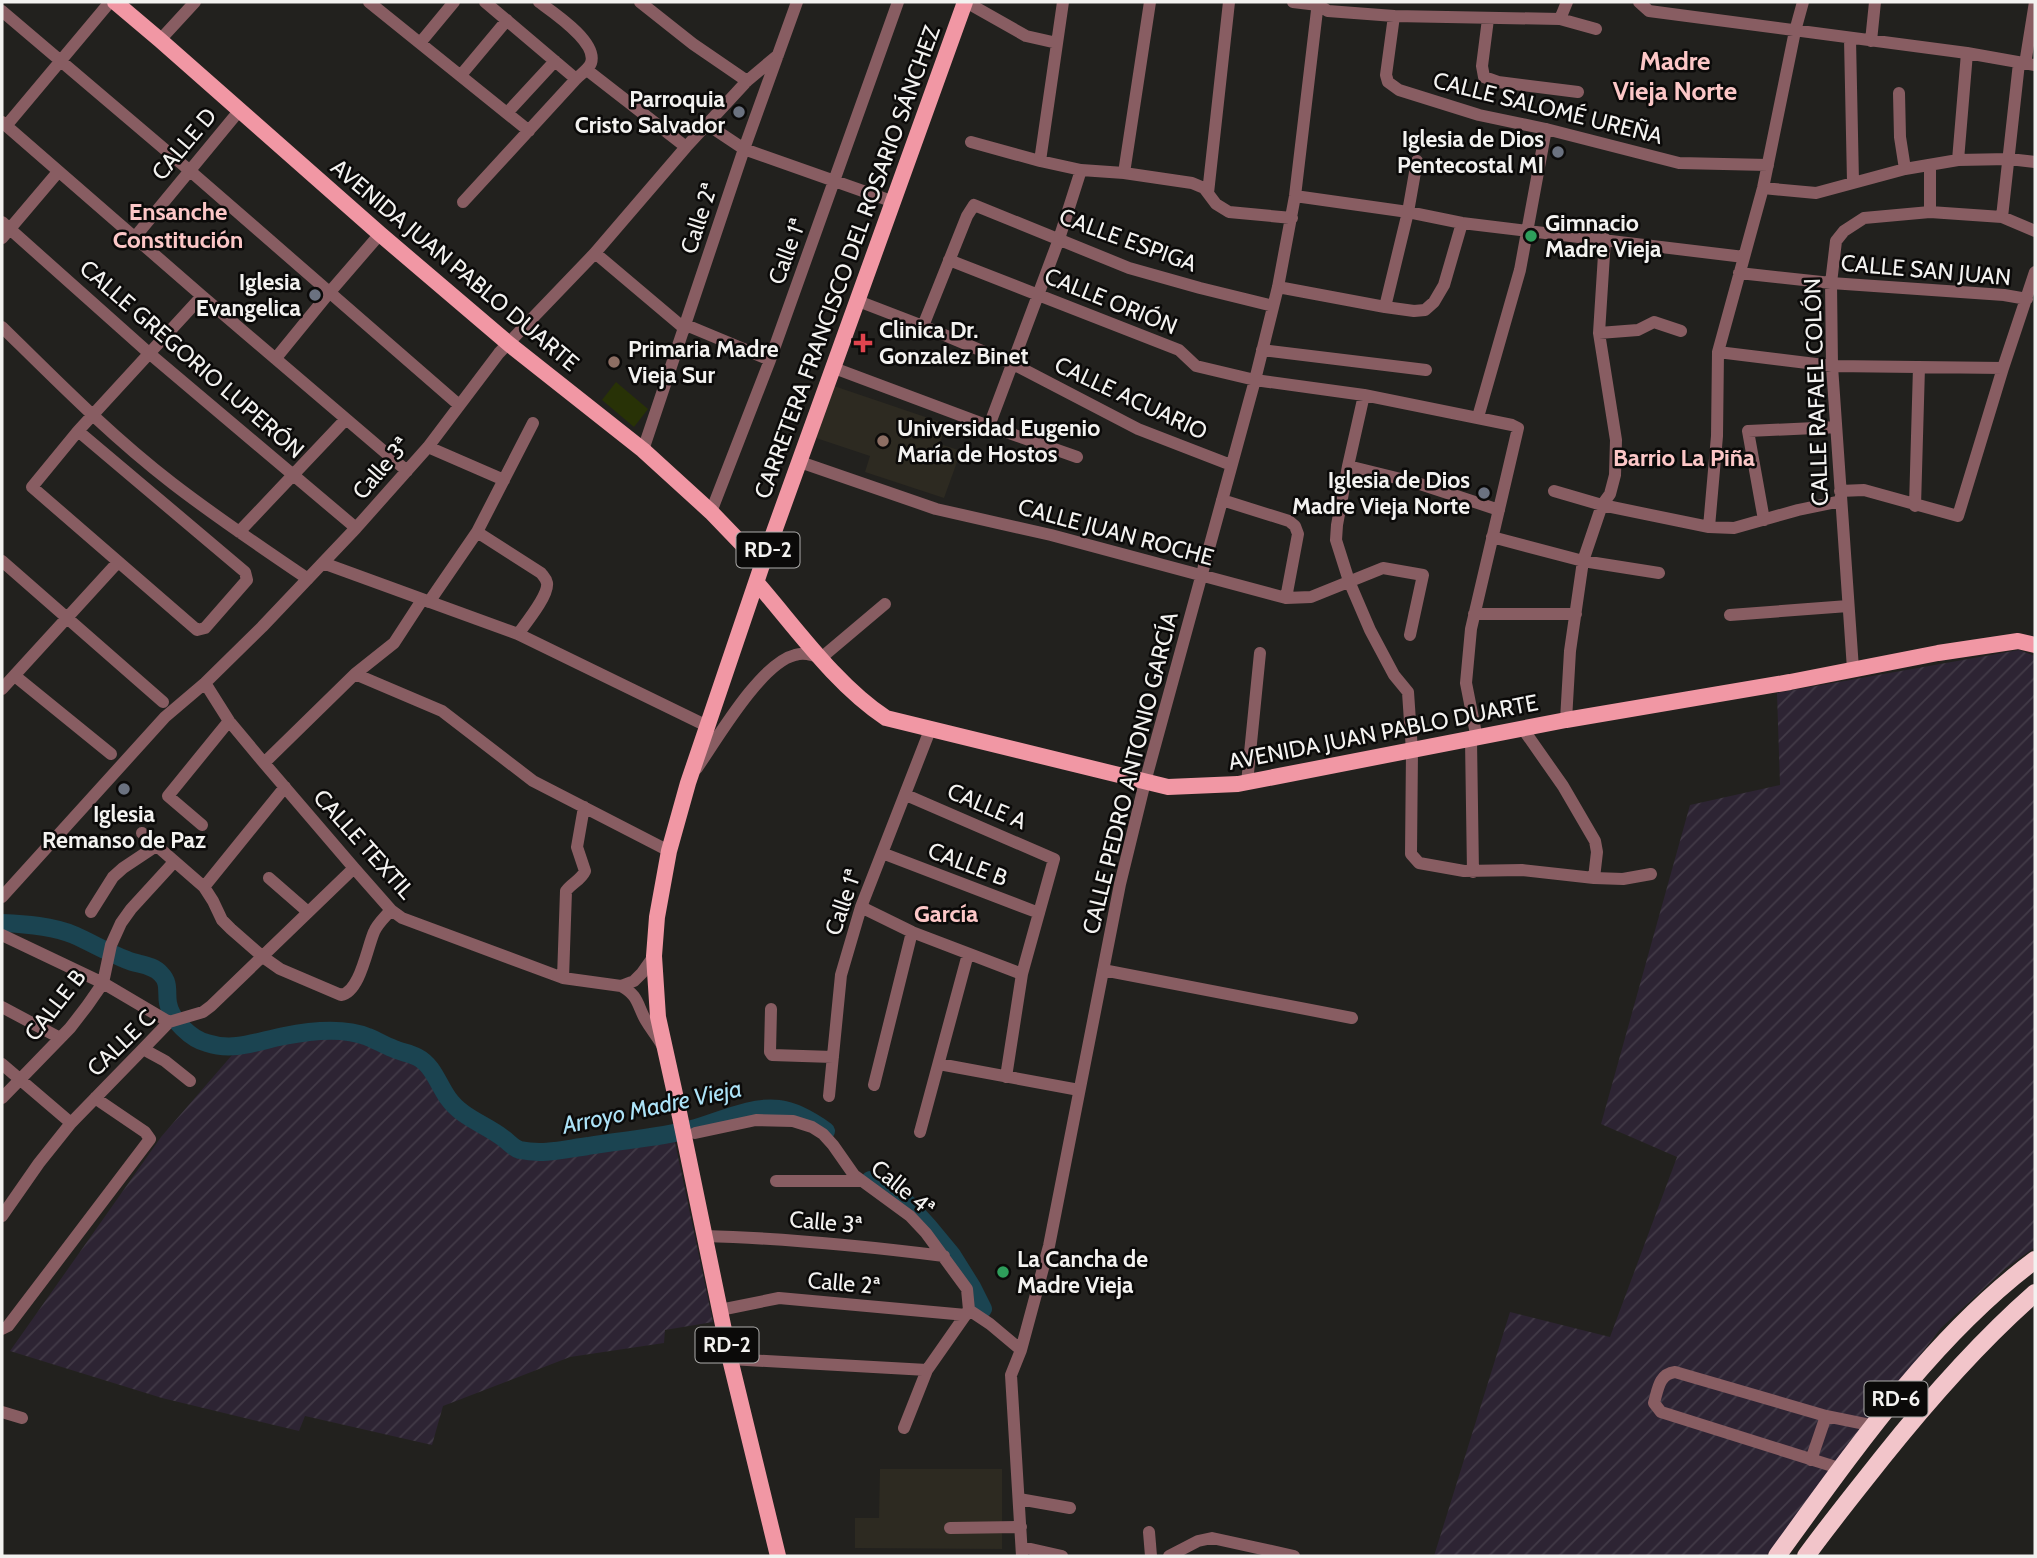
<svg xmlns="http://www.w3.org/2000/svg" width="2037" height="1558" font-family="Cabin,sans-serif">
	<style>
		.industrial { fill: url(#industrial-furrows) }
		.built { fill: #2d2a21 }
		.pitch { fill: #283206 }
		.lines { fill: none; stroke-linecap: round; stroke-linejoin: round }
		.river { stroke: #1b4451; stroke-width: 18 }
		.minor { stroke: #885d62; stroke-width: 12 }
		.major { stroke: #f197a4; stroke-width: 16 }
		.highway { stroke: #f2c5ca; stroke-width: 18 }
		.worship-dot { fill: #6b7280; stroke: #0b0a09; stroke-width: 2.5 }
		.leisure-dot { fill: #2e9e5b; stroke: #0b0a09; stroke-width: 2.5 }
		.health-dot { fill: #e0444e; stroke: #0b0a09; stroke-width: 2.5 }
		.education-dot { fill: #8d6e63; stroke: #0b0a09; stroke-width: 2.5 }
		.labels { text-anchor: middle; stroke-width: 5; stroke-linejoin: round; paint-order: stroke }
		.shield { fill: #0b0a09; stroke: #adacab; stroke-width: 2 }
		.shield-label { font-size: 21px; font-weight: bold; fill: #f3f2f0 }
		.poi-label { font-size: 23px; font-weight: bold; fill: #f3f2f0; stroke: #0b0a09; text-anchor: start }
		.street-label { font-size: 23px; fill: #f3f2f0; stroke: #0b0a09 }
		.neighbourhood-label { font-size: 24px; font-weight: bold; fill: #fcc7c7; stroke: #0b0a09 }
		.water-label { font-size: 24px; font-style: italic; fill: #ace3f8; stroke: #0b0a09 }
		.quarter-label { font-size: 26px; font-weight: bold; fill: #fcc7c7; stroke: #0b0a09 }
	</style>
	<defs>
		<pattern id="industrial-furrows" width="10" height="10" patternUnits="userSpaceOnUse" patternTransform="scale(1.75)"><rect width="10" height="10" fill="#2d2433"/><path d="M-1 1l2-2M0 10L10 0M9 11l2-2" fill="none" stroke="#423a47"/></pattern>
	</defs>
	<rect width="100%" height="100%" fill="#22211e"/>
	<path class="industrial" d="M2019 650 2035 656V1247L2006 1268 1941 1328 1766 1556H1434L1510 1312 1610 1337 1677 1157 1601 1124 1690 805 1780 785 1777 693Z
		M349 1032 366 1036 391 1048 415 1056 425 1062 449 1100 465 1116 502 1137 516 1149 535 1153 555 1152 590 1145 622 1143 673 1133 713 1322 665 1330 664 1343 570 1357 443 1406 432 1445 305 1416 299 1431 162 1398 10 1351 161 1137 239 1047 286 1035Z"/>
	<path class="built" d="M834 386 946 424 940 444 961 451 944 498 865 472 870 456 816 438Z
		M880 1469H1002V1549L855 1548V1518H879Z"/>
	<path class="pitch" d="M616 382 648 409 634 427 602 400Z"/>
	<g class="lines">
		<path class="river" d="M2 923C26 924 52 926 74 935 92 943 109 953 127 960 138 965 152 964 161 974 170 983 166 992 168 1003 171 1020 191 1039 207 1043 234 1052 258 1041 284 1036 309 1031 344 1027 368 1037 376 1040 384 1045 392 1048 400 1052 409 1053 417 1057 433 1065 438 1084 448 1098 462 1118 485 1124 503 1138 509 1142 513 1148 520 1150 544 1155 565 1149 588 1146 623 1140 658 1138 692 1129 718 1122 752 1105 779 1109 796 1111 812 1121 826 1131
			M870 1180 908 1204 928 1226 952 1255 972 1287 983 1309"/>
		<path class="minor" d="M369 2 529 131
			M485 2 576 79
			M640 2 693 44 747 81
			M966 2 1026 36 1057 43
			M1293 2 1318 5 1328 11 1394 16 1560 19 1596 29
			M1639 2 1649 11 1967 53 2035 65
			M2 11 189 170 459 405
			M1394 16 1386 75 1388 82 1399 90 1479 115 1546 129 1679 163 1768 165
			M1488 19 1482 66 1484 77 1498 82 1578 92
			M1560 19 1567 2
			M1850 39 1853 182
			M160 40 195 2
			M1871 41 1875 2
			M420 43 454 2
			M2025 64 2035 2
			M587 70 686 147
			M461 75 507 20
			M1899 93 1900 137 1905 169
			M507 113 555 61
			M2 122 202 296 407 471
			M708 125 744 149 894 202
			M6 126 110 2
			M971 142 1040 161 1081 170 1124 173 1192 183 1204 188 1216 204 1229 212 1292 218
			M1958 160 1967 53
			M1040 161 1063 2
			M1124 173 1150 2
			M1763 188 1816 193 1905 169 1958 160 2009 159 2035 162
			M1208 193 1229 2
			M1295 196 1408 212 1462 223 1744 257
			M463 202 576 79C581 74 589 69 591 63 598 42 554 13 539 2
			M1930 212V165
			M2002 217 2019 63
			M2 222 150 354 356 528
			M135 237 239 111
			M2 238 58 172
			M595 253 685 329
			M949 260 1179 350 1196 366 1255 380 1364 395 1512 425 1518 428 1471 629 1466 683 1477 739
			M1739 273 1831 283 2004 295 2027 299
			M1278 287 1385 307 1414 311 1425 310 1434 302 1444 285 1462 223
			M858 301 923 326 1013 364 1138 429 1231 465
			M1385 307 1408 212 1417 161
			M686 325 770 360
			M923 326 967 216 974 205 1129 268 1200 288 1273 306
			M2 327C57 381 111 436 172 483 216 517 262 548 308 579
			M1599 333 1638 330 1654 322 1681 331
			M1262 350 1426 370
			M1718 352 1832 366 2003 368
			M276 358 329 293 380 234
			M834 368 989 426 1077 457
			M1364 395 1348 466 1337 525 1336 540 1349 581 1370 630 1394 675 1408 692 1412 751 1411 854 1419 863 1464 871 1522 870 1594 878 1623 879 1651 874
			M1478 417 1520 270 1546 129
			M989 426 1059 239 1081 170
			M78 431 245 572 247 580 205 628 197 630 32 487 78 431 202 296
			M428 447 504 480
			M643 450 744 149 797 2
			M800 462 936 509 1051 535 1286 598 1311 597 1383 568 1423 575 1410 635
			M1348 466 1417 483 1499 510
			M1554 491 1602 505 1709 527 1734 528 1798 510 1841 501
			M1840 491 1864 490 1958 516 2003 368 2035 272
			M1222 500 1289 521 1295 526 1298 534 1286 598
			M1915 506 1919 367
			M711 512 770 360 898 2
			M1764 520 1748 431 1836 427
			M1709 527 1717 436 1718 352 1763 188 1795 31 1803 2
			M239 532 346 419
			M477 532 541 573C543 576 546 578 547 583 549 595 526 623 518 634
			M1492 537 1583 561 1659 573
			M2 561 163 702
			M323 563 518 634 707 726
			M429 602 477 532 533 423
			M1474 614H1576
			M1730 615 1848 606
			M1853 669 1832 366 1831 283 1836 241 1844 231 1864 218 1930 212 2002 217 2035 231
			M355 674 442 711 533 781 669 851
			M15 676 111 754
			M205 683 229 721 264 763 354 868 391 910 402 918 563 978 621 986 634 981 642 973 654 956
			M2 689 118 562
			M1566 720 1570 651 1583 561 1602 505 1610 494 1615 475 1616 440 1599 333 1605 239
			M1523 729 1563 786 1595 841 1597 852 1594 878
			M1471 740 1473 872
			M264 763 355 674 394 643 422 600
			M697 768C717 739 761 663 795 655 804 652 812 655 821 658L885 604
			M1247 783 1260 653
			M906 795 1054 859 1022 974 1006 1077
			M202 825 168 796 229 721
			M142 833 204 887 213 901 222 920 231 929 263 957 280 969 341 995C360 992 367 948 374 932 377 924 385 917 391 910
			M882 853 1039 913
			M269 878 308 912
			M204 887 285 787
			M2 897 165 717 205 683 262 627 356 528 428 447 499 353 595 253 686 147 747 81 778 55
			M861 907 912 932 1022 974
			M91 912 113 877 123 868 156 846
			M2 935 103 983 169 1022
			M1103 970 1352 1018
			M563 978 566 891C572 883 581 880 585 871L577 847 584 807
			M621 986C638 995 637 1004 645 1019 650 1028 657 1036 662 1045
			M2 1007 60 1038
			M771 1009 770 1052 772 1055 833 1057
			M143 1049 165 1061 190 1081
			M2 1064 71 1123
			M939 1064 1079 1090
			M874 1085 912 932
			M829 1096 841 975 861 907 930 730
			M2 1098 70 1028 87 1006 103 983 111 945 121 923 131 909 174 862
			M920 1132 968 954
			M695 1133 756 1120 793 1121 812 1127 823 1134 833 1145 854 1175 910 1216 926 1233 967 1289 969 1310 927 1370 904 1428
			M776 1181H861
			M2 1216 39 1163 71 1123 143 1049 169 1022 203 1012 211 1006 354 868
			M704 1236C785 1238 864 1246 944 1256
			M720 1310 779 1298 966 1315
			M969 1310 990 1324 1021 1350
			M2 1329 8 1326 150 1139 145 1132 95 1098
			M730 1359 927 1370
			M2 1412 22 1418
			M1811 1460 1826 1416
			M1842 1469 1661 1412 1654 1403C1658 1389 1659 1374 1675 1372L1826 1416 1875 1426
			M1019 1499 1070 1508
			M950 1528 1021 1527
			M1149 1532 1151 1556
			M1022 1547 1062 1556
			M1022 1556 1011 1375 1021 1350 1049 1246 1120 884 1145 782 1255 380 1278 287 1295 196 1318 2
			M1169 1556 1198 1541 1212 1538 1294 1556"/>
		<path class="major" d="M115 2 160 40 380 234 509 344 643 450 711 512 762 565
			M757 583C796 628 836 685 886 718L1168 787 1238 784 1566 720 1790 682 1938 653 2018 641 2035 645
			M778 1556 730 1359 679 1112 658 1017 654 956 657 917 669 851 688 783 762 565 965 2"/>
		<path class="highway" d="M1777 1556C1852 1453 1932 1337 2035 1260
			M1806 1556C1830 1523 1856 1491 1882 1458 1929 1399 1978 1343 2035 1293"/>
	</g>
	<g class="worship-dot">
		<circle cx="739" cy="112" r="7"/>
		<circle cx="1558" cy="152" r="7"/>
		<circle cx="315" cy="295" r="7"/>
		<circle cx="1484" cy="493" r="7"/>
		<circle cx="124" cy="789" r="7"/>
	</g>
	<g class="leisure-dot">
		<circle cx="1531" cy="236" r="7"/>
		<circle cx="1003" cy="1272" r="7"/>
	</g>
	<path class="health-dot" d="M859.5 332.5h7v7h7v7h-7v7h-7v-7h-7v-7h7z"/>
	<g class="education-dot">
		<circle cx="614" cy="362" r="7"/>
		<circle cx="883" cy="441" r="7"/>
	</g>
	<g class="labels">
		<g class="shield">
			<rect x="736.5" y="532.5" width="63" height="35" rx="5"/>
			<rect x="695.5" y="1327.5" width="63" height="35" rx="5"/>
			<rect x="1864.5" y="1381.5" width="63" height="35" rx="5"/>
		</g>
		<g class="shield-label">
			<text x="768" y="557">RD-2</text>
			<text x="727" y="1352">RD-2</text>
			<text x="1896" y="1406">RD-6</text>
		</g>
		<g class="poi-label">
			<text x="725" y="107" text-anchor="end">Parroquia<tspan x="725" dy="26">Cristo Salvador</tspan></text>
			<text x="1544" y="147" text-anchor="end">Iglesia de Dios<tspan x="1544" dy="26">Pentecostal MI</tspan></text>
			<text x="1545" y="231">Gimnacio<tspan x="1545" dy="26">Madre Vieja</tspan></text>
			<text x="301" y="290" text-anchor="end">Iglesia<tspan x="301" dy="26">Evangelica</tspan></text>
			<text x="879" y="338">Clinica Dr.<tspan x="879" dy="26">Gonzalez Binet</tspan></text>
			<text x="628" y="357">Primaria Madre<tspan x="628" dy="26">Vieja Sur</tspan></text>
			<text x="897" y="436">Universidad Eugenio<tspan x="897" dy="26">María de Hostos</tspan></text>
			<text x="1470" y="488" text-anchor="end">Iglesia de Dios<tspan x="1470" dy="26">Madre Vieja Norte</tspan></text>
			<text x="124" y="822" text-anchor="middle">Iglesia<tspan x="124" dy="26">Remanso de Paz</tspan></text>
			<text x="1017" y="1267">La Cancha de<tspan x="1017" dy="26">Madre Vieja</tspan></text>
		</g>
		<g class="street-label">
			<text transform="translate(1548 108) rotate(14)" y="8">CALLE SALOMÉ UREÑA</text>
			<text transform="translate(184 144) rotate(-50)" y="8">CALLE D</text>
			<text transform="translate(699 218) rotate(-72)" y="8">Calle 2ª</text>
			<text transform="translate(1128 240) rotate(20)" y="8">CALLE ESPIGA</text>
			<text transform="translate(787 251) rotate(-70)" y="8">Calle 1ª</text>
			<text transform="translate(847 262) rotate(-70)" y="8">CARRETERA FRANCISCO DEL ROSARIO SÁNCHEZ</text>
			<text transform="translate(455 265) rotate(40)" y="8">AVENIDA JUAN PABLO DUARTE</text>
			<text transform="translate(1926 270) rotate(5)" y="8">CALLE SAN JUAN</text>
			<text transform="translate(1111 301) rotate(22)" y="8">CALLE ORIÓN</text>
			<text transform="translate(192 359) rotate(41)" y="8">CALLE GREGORIO LUPERÓN</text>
			<text transform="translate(1816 392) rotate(-92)" y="8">CALLE RAFAEL COLÓN</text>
			<text transform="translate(1131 398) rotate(25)" y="8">CALLE ACUARIO</text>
			<text transform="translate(381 468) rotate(-49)" y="8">Calle 3ª</text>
			<text transform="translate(1116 532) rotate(15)" y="8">CALLE JUAN ROCHE</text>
			<text transform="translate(1383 732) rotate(-11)" y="8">AVENIDA JUAN PABLO DUARTE</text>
			<text transform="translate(1130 773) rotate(-76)" y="8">CALLE PEDRO ANTONIO GARCÍA</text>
			<text transform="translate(987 806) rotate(23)" y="8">CALLE A</text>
			<text transform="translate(364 844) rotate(48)" y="8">CALLE TEXTIL</text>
			<text transform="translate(968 864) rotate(21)" y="8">CALLE B</text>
			<text transform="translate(843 902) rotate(-71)" y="8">Calle 1ª</text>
			<text transform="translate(55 1005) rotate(-52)" y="8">CALLE B</text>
			<text transform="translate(121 1043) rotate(-44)" y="8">CALLE C</text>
			<text transform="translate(903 1188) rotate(39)" y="8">Calle 4ª</text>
			<text transform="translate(826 1222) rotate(5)" y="8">Calle 3ª</text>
			<text transform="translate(844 1283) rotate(5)" y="8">Calle 2ª</text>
		</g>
		<g class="neighbourhood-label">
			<text x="178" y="220">Ensanche<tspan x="178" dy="28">Constitución</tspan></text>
			<text x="1684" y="466">Barrio La Piña</text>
			<text x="946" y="922">García</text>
		</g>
		<g class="water-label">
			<text transform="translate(652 1107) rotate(-12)" y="8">Arroyo Madre Vieja</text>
		</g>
		<g class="quarter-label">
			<text x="1675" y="70">Madre<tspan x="1675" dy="30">Vieja Norte</tspan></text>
		</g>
	</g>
	<rect width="2037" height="1558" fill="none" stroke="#f3f2f0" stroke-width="7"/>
</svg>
